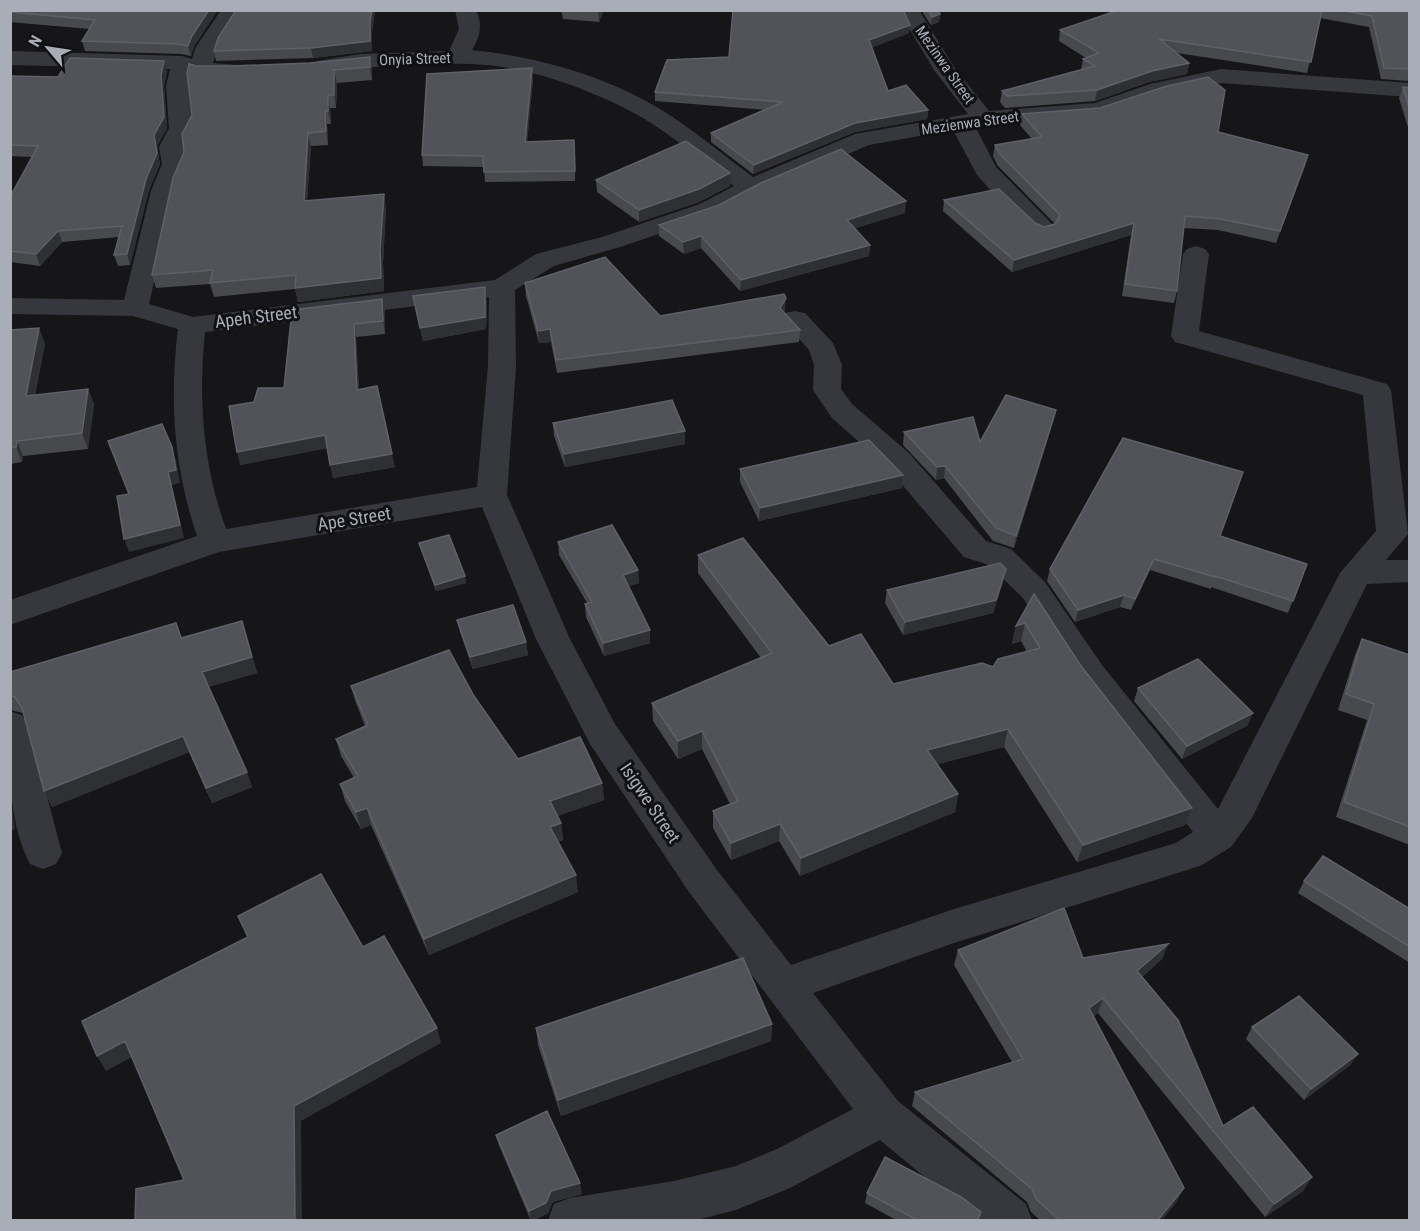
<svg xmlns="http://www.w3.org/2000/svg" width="1420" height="1231" font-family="'Roboto Condensed',sans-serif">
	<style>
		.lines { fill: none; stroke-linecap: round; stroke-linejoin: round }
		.minor { fill: #37383d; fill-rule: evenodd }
		.wall { fill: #47494d }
		.shaded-wall { fill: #2f3033 }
		.building { fill: #525359; stroke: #5f6168; stroke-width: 1.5 }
		.labels { text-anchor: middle; stroke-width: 6; stroke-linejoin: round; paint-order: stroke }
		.far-street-label { font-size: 15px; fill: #a8adb8; stroke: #111113 }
		.street-label { font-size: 18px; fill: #a8adb8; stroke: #111113 }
	</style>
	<rect width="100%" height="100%" fill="#161618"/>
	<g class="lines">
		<path class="minor" d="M221 10H242L218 47 213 63 240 65 243 70 240 75C225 78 206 78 191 74L188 86 193 128 183 147 186 164 175 191 149 304 193 317 495 280 536 254 602 237 700 204 734 186C704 164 675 137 643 118 595 91 526 65 471 64 435 63 398 65 362 68 347 69 332 74 317 71L314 66 317 61 360 54 449 51 459 29 455 10H476C483 25 480 37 472 50 537 57 604 75 660 109 693 129 723 155 753 177L855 134 968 114 934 70 898 10H919L954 67 989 111 1095 103 1150 84 1221 69 1410 83V97L1221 83 1164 95 1098 117 975 126 996 167 1056 228 1052 233 1043 236 1034 233 1010 212 977 175 953 130 869 145 760 192 718 214 620 247 554 266 515 290 516 366 507 495 570 639 615 724 717 870 791 965 954 909 1176 843 1193 832 1078 683 1023 598 989 565 964 557 887 467 832 418 813 390 814 365 809 350 781 319 785 313 795 311 805 313 833 343 842 365 841 389 852 404 909 453 986 541 1011 549 1045 582 1102 665 1218 809 1340 573 1376 531 1363 395 1175 342 1171 336 1183 254 1187 249 1196 246 1205 249 1209 254 1199 331 1387 384 1391 390 1408 534 1386 560H1410V582L1367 584 1252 818 1231 847 1200 866 954 943 813 993 898 1101 1026 1204 1032 1220H976L880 1140 790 1188 736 1210 697 1220H548L554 1204 570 1198 674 1181 736 1166 777 1149 853 1109 689 892 590 744 536 639 482 507 219 552 10 625V600L197 536C174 468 169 401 178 329L133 316 10 314V298L124 300 151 191 162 164 159 147 169 128 166 86 170 69 10 65V51L182 56 192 59 196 47ZM489 297 488 366 477 487 226 529C203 465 198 399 205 332Z
			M10 711 22 715 28 725 62 853 56 864 43 869 30 864C6 817 10 763 10 711Z"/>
	</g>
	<path class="wall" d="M10 10H218L194 46 191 56 182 54 85 51 82 41 89 29 10 22Z
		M236 10H375L372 31V51L313 58 216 61 214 51Z
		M561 10H604L599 22 563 19Z
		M921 10H938L940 14 939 22 931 25Z
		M1119 10H1410V81L1381 79 1369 27 1320 18 1307 73 1177 53 1189 63 1187 74 1149 82 1095 101 1005 108 1000 102 1002 91 1081 70 1083 59 1086 58 1059 41 1060 30Z
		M909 33 872 47 888 91 928 110 927 119 855 132 753 174 711 142V133L766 110 655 101V92L729 57Z
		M370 57 372 70V80L337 83 336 108H330L331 124H327L328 145 311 146 307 201 386 208 383 263 384 291 298 302 295 289 214 297 210 284 156 288 152 275 184 152 192 115 231 66 310 63Z
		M167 71 164 86 167 128 157 146 160 164 149 190 130 265 118 266 114 255 119 237 62 242 40 266 10 262V197L32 157 10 156V76L58 77Z
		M533 79 527 142 575 151V181L485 182 484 167 423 166 422 155Z
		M1403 87 1410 88V134L1399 98Z
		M1022 114 1218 132 1305 166 1276 243 1218 230 1184 228 1177 291 1174 303 1122 296 1131 235 1012 272 943 211 944 200 1035 223 1044 227 1055 224 998 166 993 156 995 145 1032 139 1020 125Z
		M596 180 730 186 699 202 639 222 597 192Z
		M905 213 855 228 870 245 869 256 740 291 701 248 684 254 659 236V225Z
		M525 283 660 316 785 311 784 313 800 330 799 342 557 373 551 342 539 343 526 296Z
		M413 296 487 300 486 329 423 341Z
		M382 299 385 312V334L356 337 359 390 395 467 333 478 327 448 240 465 254 402 284 388Z
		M10 330 45 343 35 395 88 389 94 404 88 449 23 456 22 462 10 464Z
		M1056 410 1053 422 1014 548 993 541 944 478 936 480 903 445 904 432 980 442Z
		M553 423 685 444 565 467 554 436Z
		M740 469 903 475 902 488 759 521 740 482Z
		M1220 536 1307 564 1288 613 1211 587V589L1150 570 1131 610 1120 607 1075 622 1047 581 1050 569Z
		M558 542 638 570 639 583 628 586 650 643 604 656 586 617 585 604 587 603 559 555Z
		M419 543 465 576 466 583 436 591 421 550Z
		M698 555 829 646 893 684 993 667 1027 652 1021 641 1012 644 1016 626 1034 594 1081 666 1192 808 1185 825 1077 862 1004 747 937 764 958 794 955 812 800 876 779 841 731 860 713 828V811L730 804 702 749 678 759 653 721 652 703 761 658 698 573Z
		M1003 582 993 613 903 635 885 603 887 590Z
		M457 620 526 642 528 655 473 669 460 632Z
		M242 621 257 673 208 687 252 787 212 803 189 752 52 807 44 791 24 714 23 713 10 710V672L176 623 182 638Z
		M1362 639 1410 655V845L1336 817 1367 720 1338 710 1355 655Z
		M351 686 474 696 518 759 602 783 604 800 557 816 561 823 563 840 558 842 578 892 429 955 371 825 361 829 345 801 340 784 354 778 341 756 336 739 365 726 356 703Z
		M1138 688 1248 725 1182 759 1134 701Z
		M1304 881 1410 909V963L1298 893Z
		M1168 944 1162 959 1142 977 1223 1126 1312 1177 1303 1191 1265 1217 1098 1013 1094 1016 1177 1201 1161 1221H1041L1031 1212 1027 1202 912 1106 915 1092 1012 1062 954 965 958 950 1083 958Z
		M772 1024 771 1041 561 1116 538 1045 536 1028Z
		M1252 1027 1358 1054 1350 1065 1304 1100 1246 1039Z
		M496 1135 582 1194 553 1202 548 1213 533 1221H531L499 1145Z
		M867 1193 981 1212 978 1221H898L865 1203Z"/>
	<path class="shaded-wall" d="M209 10H218L194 46 191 56 188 46 192 36Z
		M372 10H375L372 31V51L313 58 311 48 370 21Z
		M598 10H604L599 22Z
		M940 14 939 22 931 25 932 17Z
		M910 25 909 33 869 49V40Z
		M370 57 372 70V80L370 67Z
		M164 61 167 71 164 86 167 128 157 146 160 164 149 190 130 265 127 254Z
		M1189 63 1187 74 1149 82 1095 101 1097 90 1152 71Z
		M532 68 533 79 526 153 525 142Z
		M334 70 337 83 336 108 334 95Z
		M328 95 330 108 331 124 328 111Z
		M928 110 927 119 855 132 753 174 754 165 855 123Z
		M325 111 327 124 328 145 326 131Z
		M308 133 311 146 306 215 304 201Z
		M1308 155 1305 166 1276 243 1280 231Z
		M730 173V186L699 202 639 222V210Z
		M384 194 386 208 383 263 384 291 298 302 295 288Z
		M906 201 905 213 846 231 847 220Z
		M1134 223 1131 235 1012 272 1014 260Z
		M58 231 62 242 40 266 36 254Z
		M701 236V248L684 254 683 242Z
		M870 245 869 256 740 291 741 280Z
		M485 287 487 300 486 329 423 341 420 328Z
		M786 298 785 311 779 321 780 308Z
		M382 299 385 312V334L383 321Z
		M354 324 356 337 360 403 357 390Z
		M39 328 45 343 32 411 26 396Z
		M550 329 551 342 539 343 538 331Z
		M88 389 94 404 88 449 82 433Z
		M1056 410 1053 422 1014 548 1016 536Z
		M685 431V444L565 467 564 454Z
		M325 435 328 448 240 465 237 452Z
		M17 441 23 456 22 462 16 447Z
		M172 447 176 460 180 483 172 485 184 538 129 552 124 539 168 472Z
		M392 454 395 467 333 478 330 465Z
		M945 466 944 478 936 480 937 467Z
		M903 475 902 488 759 521 760 508Z
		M1154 559 1150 570 1131 610 1135 599Z
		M1006 569 1003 582 993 613 903 635 905 622Z
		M638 570 639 583 624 588 623 575Z
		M465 576 466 583 436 591 435 585Z
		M1124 595 1120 607 1075 622 1078 610Z
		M242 621 257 673 207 687 202 672Z
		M1025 623 1021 641 1012 644 1016 626Z
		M650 630V643L604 656 603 643Z
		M526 642 528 655 473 669 470 657Z
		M1253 713 1248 725 1182 759 1187 746Z
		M1008 729 1004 747 924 768 927 750Z
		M702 731V749L678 759V741Z
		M183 736 189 752 52 807 44 791Z
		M247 772 252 787 212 803 206 788Z
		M602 783 604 800 552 818 550 801Z
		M10 793 15 829 10 831Z
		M958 794 955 812 800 876 801 858Z
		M367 808 371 825 361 829 356 812Z
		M1192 808 1185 825 1077 862 1083 845Z
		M561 823 563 840 552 844 550 827Z
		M780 824 779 841 731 860V843Z
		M576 875 578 892 429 955 424 939Z
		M1168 944 1162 959 1131 986 1137 971Z
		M1103 998 1098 1013 1084 1022 1089 1008Z
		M772 1024 771 1041 561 1116 558 1100Z
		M437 1028 441 1043 301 1121 302 1221H295L294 1106Z
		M125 1041 134 1056 106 1071 97 1056Z
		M1358 1054 1350 1065 1304 1100 1311 1089Z
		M1312 1177 1303 1191 1265 1217 1274 1204Z
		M580 1183 582 1194 553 1202 548 1213 533 1221H531L529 1211 551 1191Z
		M1184 1188 1177 1201 1161 1221H1157Z"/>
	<path class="building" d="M10 10H209L192 36 188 46 179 44 82 41 95 20 10 12Z
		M236 10H372L370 21V41L311 48 214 51 218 38Z
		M733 10H903L910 25 869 40 888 91 906 85 928 110 855 123 754 165 711 133 783 102 655 92 667 60 729 57Z
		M928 10H938L940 14 932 17Z
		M1119 10H1322L1311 62 1159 39 1189 63 1152 71 1097 90 1007 96 1002 91 1095 66 1083 59 1099 53 1060 30Z
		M1339 10H1410V69L1384 68 1372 16Z
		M370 57V67L334 70V95H328V111H325L326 131 308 133 304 201 384 194 380 249 381 278 295 288 296 275 210 283 213 270 152 275 173 178 184 152 182 134 192 115 187 73 189 64 197 66H231L310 63Z
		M70 58 164 61 161 75 164 117 154 135 157 153 146 179 127 254 114 255 122 226 58 231 36 254 10 251V197L38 146 10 145V76L58 77Z
		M532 68 525 142 574 140 575 171 484 172 483 156 422 155 427 74Z
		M1208 77 1225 90 1218 132 1308 155 1280 231 1221 219 1185 216 1177 291 1125 284 1134 223 1014 260 944 200 999 189 1035 223 1044 227 1055 224 1060 215 1000 154 995 145 1042 137 1022 114 1100 108 1167 86Z
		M1403 87 1410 88V111Z
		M686 141 730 173 699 189 639 210 596 180Z
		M841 149 906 201 847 220 870 245 741 280 701 236 683 242 659 225 719 205 761 183Z
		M605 257 660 316 784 294 786 298 780 308 800 330 556 360 550 329 538 331 525 283Z
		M485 287V317L420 328 413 296Z
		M382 299 383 321 354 324 357 390 377 386 392 454 330 465 325 435 237 452 229 406 254 402 258 388H284L292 310Z
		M39 328 26 396 88 389 82 433 17 441 16 447H10V330Z
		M1006 395 1056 410 1016 536 996 528 945 466 937 467 904 432 973 417 980 442Z
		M672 400 685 431 564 454 553 423Z
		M162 424 172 447 176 470 168 472 180 525 124 539 117 496 129 494 108 441Z
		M1123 438 1243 472 1220 536 1307 564 1293 601 1215 576V577L1154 559 1135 599 1124 595 1078 610 1050 569Z
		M869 440 903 475 760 508 740 469Z
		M612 525 638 570 623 575 650 630 603 643 585 604 592 602 558 542Z
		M449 535 465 576 435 585 419 543Z
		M743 538 829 646 861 634 893 684 982 663 993 667 998 659 1040 648 1025 623 1016 626 1034 594 1081 666 1192 808 1083 845 1008 729 927 750 958 794 801 858 780 824 731 843 713 811 738 801 702 731 678 741 652 703 772 653 698 555Z
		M1000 563 1006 569 996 600 905 622 887 590Z
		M513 605 526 642 470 657 457 620Z
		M242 621 252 657 202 672 247 772 206 788 183 736 44 791 22 708 15 697 10 696V672L176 623 181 638Z
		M1362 639 1410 655V827L1344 802 1374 704 1346 694Z
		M449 650 474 696 518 759 580 737 602 783 550 801 561 823 550 827 576 875 424 939 367 808 356 812 340 784 358 776 336 739 368 725 351 686Z
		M1198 659 1253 713 1187 746 1138 688Z
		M1323 856 1410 909V947L1304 881Z
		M321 874 363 947 384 936 437 1028 294 1106 295 1221H135L136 1189 184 1180 125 1041 97 1056 82 1021 248 937 238 916Z
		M1064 908 1083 958 1168 944 1137 971 1178 1020 1223 1126 1253 1107 1312 1177 1274 1204 1103 998 1089 1008 1184 1188 1157 1221H1061L1036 1199 1032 1189 915 1092 1023 1059 958 950Z
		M743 958 772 1024 558 1100 536 1028Z
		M1299 996 1358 1054 1311 1089 1252 1027Z
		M547 1111 580 1183 551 1191 546 1203 529 1211 496 1135Z
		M885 1157 961 1197 981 1212 977 1221H919L867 1193Z"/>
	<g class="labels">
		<g class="far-street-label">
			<text transform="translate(415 59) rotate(-2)" y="5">Onyia Street</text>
			<text transform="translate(945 65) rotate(55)" y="5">Mezinwa Street</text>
			<text transform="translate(970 123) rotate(-8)" y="5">Mezienwa Street</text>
		</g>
		<g class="street-label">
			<text transform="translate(256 317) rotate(-7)" y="6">Apeh Street</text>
			<text transform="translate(354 519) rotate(-9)" y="6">Ape Street</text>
			<text transform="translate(650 803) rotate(56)" y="6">Isigwe Street</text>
		</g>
	</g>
	<rect width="1420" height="1231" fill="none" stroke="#a8adb8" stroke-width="24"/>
	<g transform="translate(48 48) rotate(299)" stroke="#111113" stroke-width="4.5" paint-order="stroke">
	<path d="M0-4.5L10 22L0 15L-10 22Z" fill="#a8adb8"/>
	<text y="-9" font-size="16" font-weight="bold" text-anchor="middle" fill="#a8adb8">N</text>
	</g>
</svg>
